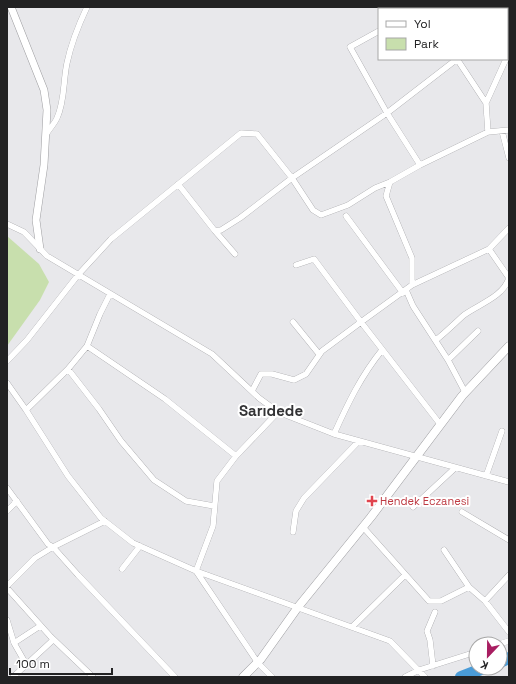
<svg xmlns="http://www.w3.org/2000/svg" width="516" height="684" font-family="'Space Grotesk',sans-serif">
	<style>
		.green { fill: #c8dfad }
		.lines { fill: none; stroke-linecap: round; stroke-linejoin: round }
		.river { stroke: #4a9cd8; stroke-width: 12 }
		.minor-casing { stroke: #9d9da0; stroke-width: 6 }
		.tertiary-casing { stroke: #9d9da0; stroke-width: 8 }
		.secondary-casing { stroke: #9d9da0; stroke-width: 9 }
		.minor { stroke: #fff; stroke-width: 5.5 }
		.tertiary { stroke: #fff; stroke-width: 7 }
		.secondary { stroke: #fff; stroke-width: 8 }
		.health-dot { fill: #e0444e; stroke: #fff; stroke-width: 1.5 }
		.labels { text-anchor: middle; stroke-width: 4; stroke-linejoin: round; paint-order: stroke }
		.health-label { font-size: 11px; fill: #be3a42; stroke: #fff; text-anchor: start }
		.district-label { font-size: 15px; font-weight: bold; fill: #333335; stroke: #fff }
	</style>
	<rect width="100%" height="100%" fill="#e8e8eb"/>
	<path class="green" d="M7 236 39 264 49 282 40 300 7 346Z"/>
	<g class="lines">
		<path class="river" d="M500 662 509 658
			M461 677 484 668"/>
		<defs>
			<path id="minor" d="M487 7 489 9
				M507 24 509 25
				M379 31 350 47 387 113 457 59 486 103 488 132
				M507 57 509 53
				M486 103 506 59
				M502 131 509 158
				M47 133C50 128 55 123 57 118 65 101 63 81 67 63 71 44 79 24 87 7
				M390 182 386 196 412 258V285
				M178 184 215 231 221 230 240 218 292 178 387 113 420 165
				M346 216 403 293
				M7 224 24 232 47 256 212 354 259 398 278 412 334 434 509 482
				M215 231 235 254
				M406 290 413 306 448 360 465 392
				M293 322 319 354
				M436 340C446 332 455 323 464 315 479 304 503 297 509 278L489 249
				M87 346 165 399 236 456
				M448 360 478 331
				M7 361 27 340 78 275 111 239 241 133 257 134 292 178 313 210 321 215 348 205 375 188 390 182 420 165 488 132 509 130
				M68 369 99 409 121 441 154 480 186 501 214 506
				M7 383 26 410 68 476 101 518 133 543 196 571 258 663 272 677
				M252 391 261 374H272L294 380 306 374 322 351 361 322 314 259 296 265
				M26 410 68 369 87 346 100 314 110 294
				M278 412 236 456 217 481 213 526 196 571 390 641 425 677
				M440 424 361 322 412 285 489 249 509 228
				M334 434C348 403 361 376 382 350
				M486 476 502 431
				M7 488 48 544 53 547 78 575 175 677
				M413 507 455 468
				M7 511 17 501
				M462 512 509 540
				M363 527 429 601H441L469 587 485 601 509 632
				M293 532 296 511 304 498 359 441
				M444 550 469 587
				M122 569 140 546
				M7 586 35 558 53 547 105 521
				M7 588 51 637 93 677
				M485 601 509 575
				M7 620 14 643
				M352 627 405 575
				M499 644 509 641
				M26 664 14 643 40 626
				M433 666 430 640 427 631 435 612
				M13 677 53 640
				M405 677 419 670 476 652"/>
			<path id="tertiary" d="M11 7 44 90 47 110 44 165 36 220 40 249"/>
			<path id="secondary" d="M243 677 261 659 298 607 371 517 462 396 509 346"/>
		</defs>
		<use href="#minor" class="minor-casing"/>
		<use href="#tertiary" class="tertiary-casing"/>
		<use href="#secondary" class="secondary-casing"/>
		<use href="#minor" class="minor"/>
		<use href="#tertiary" class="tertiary"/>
		<use href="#secondary" class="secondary"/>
	</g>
	<path class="health-dot" d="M370 495h4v4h4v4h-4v4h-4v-4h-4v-4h4z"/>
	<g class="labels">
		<g class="health-label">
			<text x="380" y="505">Hendek Eczanesi</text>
		</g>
		<g class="district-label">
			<text x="271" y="416">Sarıdede</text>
		</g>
	</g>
	<rect width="516" height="684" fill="none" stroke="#222223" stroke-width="16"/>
	<rect x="378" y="8" width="130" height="52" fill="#ffffff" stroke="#a7a7a7"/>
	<rect x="386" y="21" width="20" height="6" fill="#ffffff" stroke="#a7a7a7"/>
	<text x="414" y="28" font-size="12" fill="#222223">Yol</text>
	<rect x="386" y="38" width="20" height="12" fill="#c8dfad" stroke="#a7a7a7"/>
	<text x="414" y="48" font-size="12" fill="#222223">Park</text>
	<g transform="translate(488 656) rotate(202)"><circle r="19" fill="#ffffff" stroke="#a7a7a7"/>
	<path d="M0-3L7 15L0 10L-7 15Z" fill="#a81e61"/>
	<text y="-6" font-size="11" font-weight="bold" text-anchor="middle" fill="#222223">K</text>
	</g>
	<path d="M10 668v6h102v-6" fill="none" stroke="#222223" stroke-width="2"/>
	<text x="16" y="668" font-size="12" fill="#222223" stroke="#ffffff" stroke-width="3" paint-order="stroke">100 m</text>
</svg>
